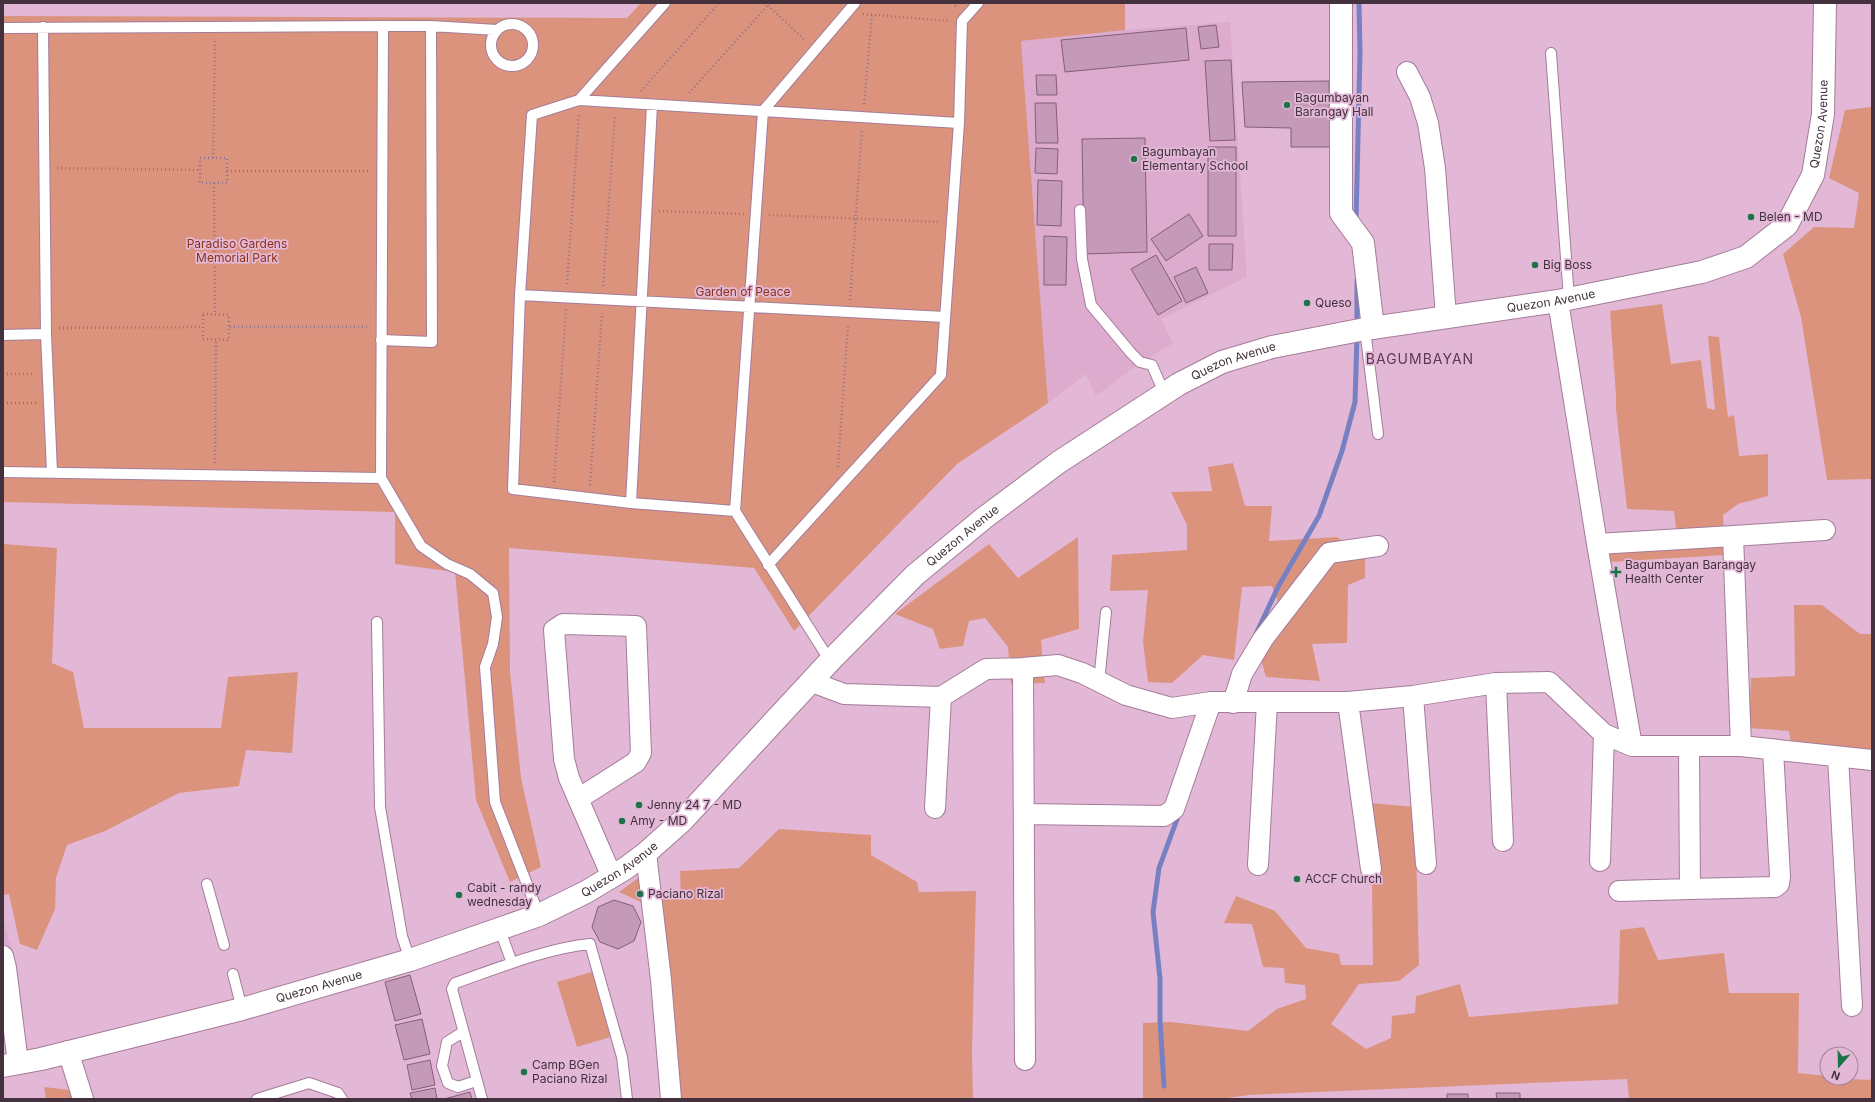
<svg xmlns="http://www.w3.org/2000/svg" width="1875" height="1102" font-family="Inter,sans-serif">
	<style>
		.built { fill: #dcabce }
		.green { fill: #dc937e }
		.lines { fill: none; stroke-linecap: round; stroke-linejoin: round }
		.stream { stroke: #7780c2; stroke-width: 5 }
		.building { fill: #c49ab8; stroke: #845e7a }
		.service-casing { stroke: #a47c99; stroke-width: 12 }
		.minor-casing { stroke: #a47c99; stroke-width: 22 }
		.tertiary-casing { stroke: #a47c99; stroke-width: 24 }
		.secondary-casing { stroke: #a47c99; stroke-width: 24 }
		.path { stroke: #917389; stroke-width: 2.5; stroke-dasharray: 1 3; stroke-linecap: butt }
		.service { stroke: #fff; stroke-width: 10 }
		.minor { stroke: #fff; stroke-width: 20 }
		.tertiary { stroke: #fff; stroke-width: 22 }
		.secondary { stroke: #fff; stroke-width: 22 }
		.poi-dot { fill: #1b7448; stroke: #e3b8d7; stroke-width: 1.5 }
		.labels { text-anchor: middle; stroke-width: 3.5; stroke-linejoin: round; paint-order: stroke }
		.poi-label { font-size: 12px; fill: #43323e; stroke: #e3b8d7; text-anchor: start }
		.street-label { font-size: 12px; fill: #43323e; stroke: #e3b8d7 }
		.park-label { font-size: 12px; fill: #8d3217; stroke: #e3b8d7 }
		.quarter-label { font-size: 14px; letter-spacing: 1px; fill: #5c3953; stroke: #e3b8d7 }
	</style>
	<rect width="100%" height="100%" fill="#e3b8d7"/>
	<path class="built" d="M1230 22 1247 277 1161 319 1173 343 1137 365 1096 396 1086 374 1048 403 1021 41 1125 30Z
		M3 916 17 974 3 980Z"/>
	<path class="green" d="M641 3H1125V30L1021 41 1048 403 957 464 794 631 754 568 509 548 510 671 521 778 541 867 510 882 476 800 455 572 395 564V512L3 502V16L627 18Z
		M1872 107V479L1827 480 1801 317 1783 254 1814 227 1854 228 1859 193 1829 178 1845 110Z
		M1662 304 1671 364 1701 360 1707 408 1715 410 1708 336 1719 337 1728 417 1734 415 1739 456 1768 454V496L1738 504 1723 515 1725 555 1609 562 1604 548 1678 543 1674 511 1627 509 1616 409V396L1610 311Z
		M1233 463 1245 506H1272L1269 541 1337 537 1365 558V578L1348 585 1347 643 1312 644 1320 681 1266 677 1259 652 1279 605 1272 586 1242 587 1234 660 1203 655 1172 683 1148 682 1143 642 1148 590 1110 591 1112 555 1187 550V525L1171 492 1212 491 1208 467Z
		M1078 537 1079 629 1041 640 1045 683 1011 684 1008 647 985 618 969 621 963 646 940 649 933 629 895 614 989 544 1018 578Z
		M3 544 57 548 52 663 73 672 84 728H221L228 677 298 672 292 753 246 750 239 786 179 793 105 831 67 845 56 878 55 909 37 950 20 944 9 894 3 895Z
		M1794 605H1822L1860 634H1872V771L1794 761 1789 731 1749 728 1751 678 1795 676Z
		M1371 803 1415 807 1419 965 1399 981 1359 984 1331 1024 1366 1049 1391 1038 1392 1016 1415 1013 1416 996 1460 984 1469 1017 1618 1004 1620 930 1644 927 1658 960 1724 953 1729 993H1799L1798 1073 1827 1076V1078L1872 1080V1099H1629L1627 1079 1249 1095 1221 1099H1143V1023L1171 1022 1248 1031 1277 1009 1306 999 1305 985 1285 983 1284 968 1263 967 1252 924 1224 923 1236 896 1275 911 1306 948 1339 954 1341 965H1373Z
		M779 829 871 835V855L917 882 919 892 976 891 972 1053 973 1099H680L658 898 681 899 680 871 739 868Z
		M641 876 643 903 619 892Z
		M595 971 614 1036 577 1047 557 982Z
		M44 1087 70 1090 72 1099H46Z"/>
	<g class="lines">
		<path class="stream" d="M1356 222 1360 53 1359 3
			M1357 280V326
			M1256 634 1279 585 1319 516 1342 451 1355 402 1357 336
			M1164 1086 1160 1020V979L1153 912 1159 868 1179 814"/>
	</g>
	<path class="building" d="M1216 25 1219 47 1201 49 1198 27Z
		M1186 28 1189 60 1065 72 1061 40Z
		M1231 60 1235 140 1210 141 1205 61Z
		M1036 75H1056L1057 95H1037Z
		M1329 81 1330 147H1291V128L1245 127 1242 82Z
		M1035 103H1056L1058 143H1036Z
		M1145 138 1147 252 1084 254 1082 139Z
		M1208 147H1236V236H1208Z
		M1036 148 1058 149 1057 174 1035 173Z
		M1038 180 1062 181 1061 226 1037 225Z
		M1189 214 1203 236 1166 261 1151 239Z
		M1044 236 1067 237 1066 285H1044Z
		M1209 244H1233L1232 270H1209Z
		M1156 255 1182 301 1158 315 1131 269Z
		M1196 267 1208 293 1186 303 1174 277Z
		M614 900 633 906 641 922 634 941 618 949 600 942 592 927 598 907Z
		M410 975 421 1014 395 1021 385 982Z
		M422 1019 430 1054 404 1060 395 1025Z
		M430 1060 435 1085 412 1090 407 1065Z
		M435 1088 437 1099H412L410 1093Z
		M470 1092 472 1099H444Z
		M1496 1093H1520V1099H1497Z
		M1447 1094H1468V1099H1447Z"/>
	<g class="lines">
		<defs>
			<path id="service" d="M665 3 579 100 532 115 520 295 513 489 631 503 735 511 830 661
				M491 45a21 21 0 1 1 42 0a21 21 0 1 1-42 0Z
				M431 26 497 30
				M43 27 46 334 52 472
				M3 28 383 26 381 478
				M1551 53 1569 299
				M579 100 959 123
				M1080 210 1082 259 1091 305 1131 353 1140 362 1152 365 1164 393
				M520 295 945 317
				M1365 329 1378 434
				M3 335 46 334
				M381 340 432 342 431 26H383
				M3 472 381 478 421 546 447 564 470 574 493 593 497 617 493 644 485 667 495 802 539 915
				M631 503 652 105
				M735 511 763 111 855 3
				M768 565 941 375 959 123 962 21 978 3
				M377 622 380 807 402 936 410 960
				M1099 682 1106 612
				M207 884 224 945
				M500 930 512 963
				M233 974 242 1009
				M463 1032 447 1042 442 1066 448 1083 458 1087 476 1081
				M257 1099 309 1083 338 1093 342 1099
				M482 1099 452 989 455 983C496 969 547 948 590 944L622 1057 627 1099"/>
			<path id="minor" d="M1407 72 1420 97 1428 123 1435 168 1446 317
				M1558 301 1597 544 1632 746
				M1733 536 1825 530
				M1597 544 1733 536 1741 746
				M1023 668 1025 1060
				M812 682 844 694 941 697 986 669 1023 668 1058 665 1082 673 1126 695 1172 708 1211 702H1348L1413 696 1496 683 1549 682 1604 734 1632 746H1741L1872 760
				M1496 683 1503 841
				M1413 696 1426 864
				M1348 702 1371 869
				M1233 703 1242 674 1263 639 1329 553 1378 546
				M1689 747 1690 889 1775 887 1779 884 1780 876 1773 750
				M1838 757 1852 1006
				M578 799 636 762 641 753 636 626 563 624 554 630 564 759 569 778 612 877
				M935 808 941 697
				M1024 814 1164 816 1174 809 1211 702
				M646 853 661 980 671 1099
				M1600 861 1604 734
				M1258 865 1267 703
				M1619 891 1690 889
				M3 956 6 968 18 1063
				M68 1051 83 1099"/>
			<path id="tertiary" d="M1341 3V213L1363 243 1373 328"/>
			<g id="secondary">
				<path id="s1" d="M3 1066 41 1059 242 1009 410 960 539 915 586 892 626 868 646 853 682 821 830 661 915 575 984 518 1059 462 1179 384 1222 362 1272 347 1365 329 1558 301 1702 272 1746 257 1787 225 1813 175 1823 114 1825 3"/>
			</g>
		</defs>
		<use href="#service" class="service-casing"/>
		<use href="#minor" class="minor-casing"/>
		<use href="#tertiary" class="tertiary-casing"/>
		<use href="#secondary" class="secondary-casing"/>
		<path class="path" d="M765 3 806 41
			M952 3 958 8
			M863 14 950 21
			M641 91 719 3
			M689 93 770 3
			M864 104 872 15
			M200 158H227V183H200Z
			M213 158 215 39
			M57 168 200 170
			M227 171H369
			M214 183 215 315
			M659 211 744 214
			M769 215 940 222
			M567 284 579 114
			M603 286 615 115
			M850 300 862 129
			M203 314 229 315V340L203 339Z
			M230 327H368
			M59 328 203 327
			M3 374H35
			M3 403H36
			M215 463 216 340
			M838 467 848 325
			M554 482 566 309
			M590 485 602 313"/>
		<use href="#service" class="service"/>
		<use href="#minor" class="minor"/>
		<use href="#tertiary" class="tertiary"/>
		<use href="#secondary" class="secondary"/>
	</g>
	<g class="poi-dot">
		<circle cx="1287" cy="105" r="4"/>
		<circle cx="1134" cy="159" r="4"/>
		<circle cx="1751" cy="217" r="4"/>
		<circle cx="1535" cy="265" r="4"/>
		<circle cx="1307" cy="303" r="4"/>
		<path d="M1614 566h4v4h4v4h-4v4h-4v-4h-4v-4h4z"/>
		<circle cx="639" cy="805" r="4"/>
		<circle cx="622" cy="821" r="4"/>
		<circle cx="1297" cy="879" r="4"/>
		<circle cx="640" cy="894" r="4"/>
		<circle cx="459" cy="895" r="4"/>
		<circle cx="524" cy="1072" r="4"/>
	</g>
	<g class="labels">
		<g class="poi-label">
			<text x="1295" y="102">Bagumbayan<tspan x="1295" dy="14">Barangay Hall</tspan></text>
			<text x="1142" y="156">Bagumbayan<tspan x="1142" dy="14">Elementary School</tspan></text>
			<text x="1759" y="221">Belen - MD</text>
			<text x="1543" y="269">Big Boss</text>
			<text x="1315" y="307">Queso</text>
			<text x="1625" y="569">Bagumbayan Barangay<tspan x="1625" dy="14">Health Center</tspan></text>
			<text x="647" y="809">Jenny 24 7 - MD</text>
			<text x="630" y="825">Amy - MD</text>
			<text x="1305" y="883">ACCF Church</text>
			<text x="467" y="892">Cabit - randy<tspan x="467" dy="14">wednesday</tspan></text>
			<text x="648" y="898">Paciano Rizal</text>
			<text x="532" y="1069">Camp BGen<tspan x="532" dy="14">Paciano Rizal</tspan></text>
		</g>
		<g class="street-label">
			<text dy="4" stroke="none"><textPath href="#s1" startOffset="2138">Quezon Avenue</textPath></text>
			<text dy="4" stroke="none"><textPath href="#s1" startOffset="1778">Quezon Avenue</textPath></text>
			<text dy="4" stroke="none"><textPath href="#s1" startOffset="1454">Quezon Avenue</textPath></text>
			<text dy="4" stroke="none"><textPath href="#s1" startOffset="1130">Quezon Avenue</textPath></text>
			<text dy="4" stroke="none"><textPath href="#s1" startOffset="650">Quezon Avenue</textPath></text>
			<text dy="4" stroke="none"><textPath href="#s1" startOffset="326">Quezon Avenue</textPath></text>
		</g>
		<g class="park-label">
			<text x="237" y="248">Paradiso Gardens<tspan x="237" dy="14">Memorial Park</tspan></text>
			<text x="743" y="296">Garden of Peace</text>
		</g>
		<g class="quarter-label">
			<text x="1420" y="364">BAGUMBAYAN</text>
		</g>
	</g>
	<rect width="1875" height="1102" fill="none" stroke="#43323e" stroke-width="8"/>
	<g transform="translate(1839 1066) rotate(200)"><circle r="19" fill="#e3b8d7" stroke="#a3829a"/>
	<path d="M0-3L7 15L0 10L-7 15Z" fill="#1b7448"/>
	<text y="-6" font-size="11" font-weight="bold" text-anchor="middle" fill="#43323e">N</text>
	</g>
</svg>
